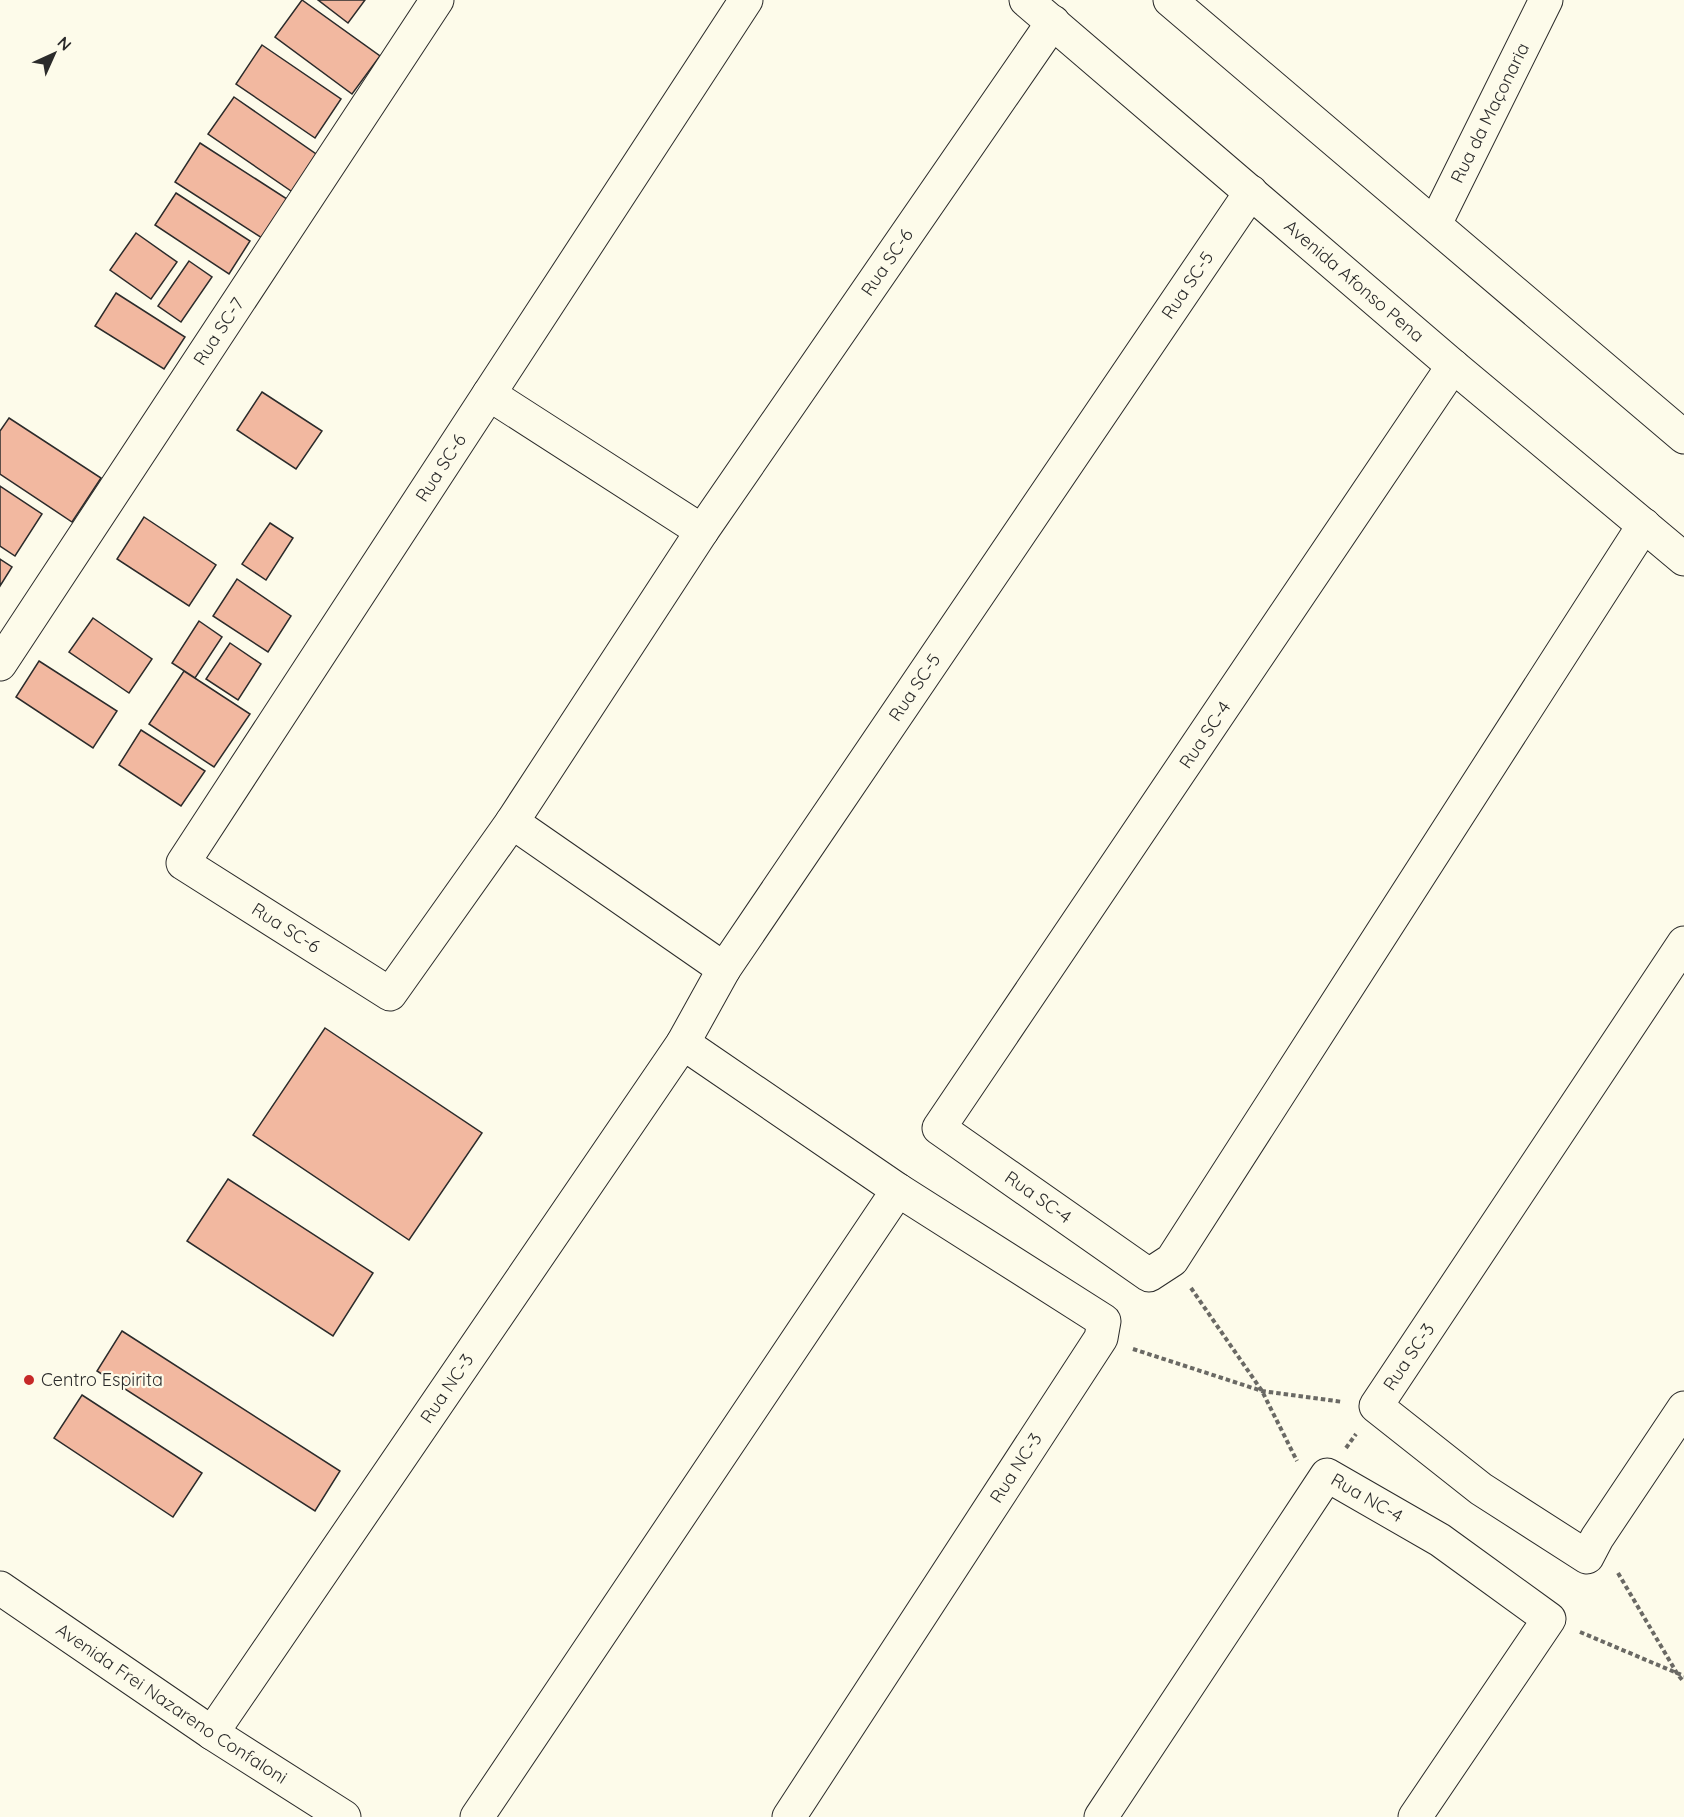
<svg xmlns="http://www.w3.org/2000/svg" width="1684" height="1817" font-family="Quicksand,sans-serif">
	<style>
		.building { fill: #f2b8a0; stroke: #2b2b2b; stroke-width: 1.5 }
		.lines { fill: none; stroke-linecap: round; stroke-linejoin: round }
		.minor-casing { stroke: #2b2b2b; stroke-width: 35 }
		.path { stroke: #6a6964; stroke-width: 4; stroke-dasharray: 4.5 3; stroke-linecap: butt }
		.minor { stroke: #fdfbea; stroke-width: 33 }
		.poi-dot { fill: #c62828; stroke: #fdfbea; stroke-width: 2 }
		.labels { text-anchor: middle; stroke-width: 4.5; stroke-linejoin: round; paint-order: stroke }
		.street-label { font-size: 18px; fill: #2b2b2b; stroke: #fdfbea }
		.poi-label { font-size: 18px; fill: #2b2b2b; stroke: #fdfbea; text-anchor: start }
	</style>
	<rect width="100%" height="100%" fill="#fdfbea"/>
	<path class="building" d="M302 0 380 56 352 94 275 37Z
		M318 0H365L348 23Z
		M262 45 341 99 315 138 236 84Z
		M234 97 319 156 294 193 208 134Z
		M200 143 287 199 262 238 175 182Z
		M176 193 250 241 229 274 155 225Z
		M136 233 177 262 151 299 110 270Z
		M189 261 212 277 181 322 158 306Z
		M116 293 185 337 164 369 95 326Z
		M262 392 322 431 296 469 237 430Z
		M9 418 101 478 72 522 0 474V431Z
		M0 486 42 514 15 556 0 546Z
		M144 517 216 565 189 606 117 559Z
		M270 523 293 538 266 580 242 564Z
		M0 559 12 567 0 586Z
		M237 579 291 616 268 652 213 616Z
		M93 618 152 659 129 693 69 652Z
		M199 621 222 637 195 678 172 663Z
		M230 643 261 664 238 700 206 679Z
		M39 661 117 711 93 748 16 697Z
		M184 671 250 714 214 767 149 724Z
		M141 730 205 771 181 806 119 765Z
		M325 1028 482 1133 409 1240 253 1135Z
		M228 1179 373 1273 333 1336 187 1241Z
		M122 1331 340 1471 315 1511 97 1371Z
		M82 1395 202 1473 173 1517 54 1438Z"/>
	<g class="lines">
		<defs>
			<g id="minor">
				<path id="s1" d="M746 0 183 863 390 994 512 822 702 531 1053 22"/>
				<path id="s2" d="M1026 0 1453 366 1684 559"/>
				<path d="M1170 0 1684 437"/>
				<path id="s3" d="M1435 224 1546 0"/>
				<path id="s4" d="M1453 366 939 1128 1149 1275 1172 1260 1644 525"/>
				<path d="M489 394 702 531"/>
				<path id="s5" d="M0 664 437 0"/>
				<path id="s6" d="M512 822 724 969 1251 192"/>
				<path d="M1684 943 1376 1406 1481 1489 1587 1557 1597 1538 1684 1408"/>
				<path d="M683 1043 724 969"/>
				<path id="s7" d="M0 1588 212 1733 344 1817"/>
				<path id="s8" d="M212 1733 683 1043 898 1190 1104 1321 1101 1338 789 1817"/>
				<path d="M477 1817 898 1190"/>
				<path id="s9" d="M1101 1817 1327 1475 1440 1540 1549 1619 1415 1817"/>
			</g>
		</defs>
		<use href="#minor" class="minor-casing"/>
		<path class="path" d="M1191 1288 1262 1391 1297 1461
			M1133 1349 1262 1391 1343 1402
			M1346 1448 1356 1434
			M1618 1573 1678 1675 1684 1682
			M1580 1632 1684 1676"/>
		<use href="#minor" class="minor"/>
	</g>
	<circle class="poi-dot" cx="29" cy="1380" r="6"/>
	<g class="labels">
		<g class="street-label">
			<text dy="6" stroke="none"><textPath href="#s3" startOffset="124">Rua da Maçonaria</textPath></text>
			<text dy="6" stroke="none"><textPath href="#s1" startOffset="2160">Rua SC-6</textPath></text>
			<text dy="6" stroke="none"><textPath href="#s2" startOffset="432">Avenida Afonso Pena</textPath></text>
			<text dy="6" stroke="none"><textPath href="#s6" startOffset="1084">Rua SC-5</textPath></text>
			<text dy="6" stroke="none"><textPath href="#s5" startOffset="398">Rua SC-7</textPath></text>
			<text transform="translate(441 468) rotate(-57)" y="6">Rua SC-6</text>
			<text dy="6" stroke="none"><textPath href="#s6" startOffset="598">Rua SC-5</textPath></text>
			<text transform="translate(1205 735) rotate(-56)" y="6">Rua SC-4</text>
			<text dy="6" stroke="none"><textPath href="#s1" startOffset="1152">Rua SC-6</textPath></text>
			<text dy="6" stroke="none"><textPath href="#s4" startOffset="1040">Rua SC-4</textPath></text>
			<text transform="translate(1409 1357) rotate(-56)" y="6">Rua SC-3</text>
			<text dy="6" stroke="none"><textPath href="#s8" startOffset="417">Rua NC-3</textPath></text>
			<text transform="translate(1016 1468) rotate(-57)" y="6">Rua NC-3</text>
			<text dy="6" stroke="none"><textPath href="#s9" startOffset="456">Rua NC-4</textPath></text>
			<text dy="6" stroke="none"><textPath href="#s7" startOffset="207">Avenida Frei Nazareno Confaloni</textPath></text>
		</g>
		<g class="poi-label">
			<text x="41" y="1386">Centro Espirita</text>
		</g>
	</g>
	<g transform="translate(54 54) rotate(45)" stroke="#fdfbea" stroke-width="4.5" paint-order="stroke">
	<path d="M0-4.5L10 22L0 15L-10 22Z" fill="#2b2b2b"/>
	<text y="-9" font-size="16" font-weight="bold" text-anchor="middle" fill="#2b2b2b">N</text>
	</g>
</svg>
